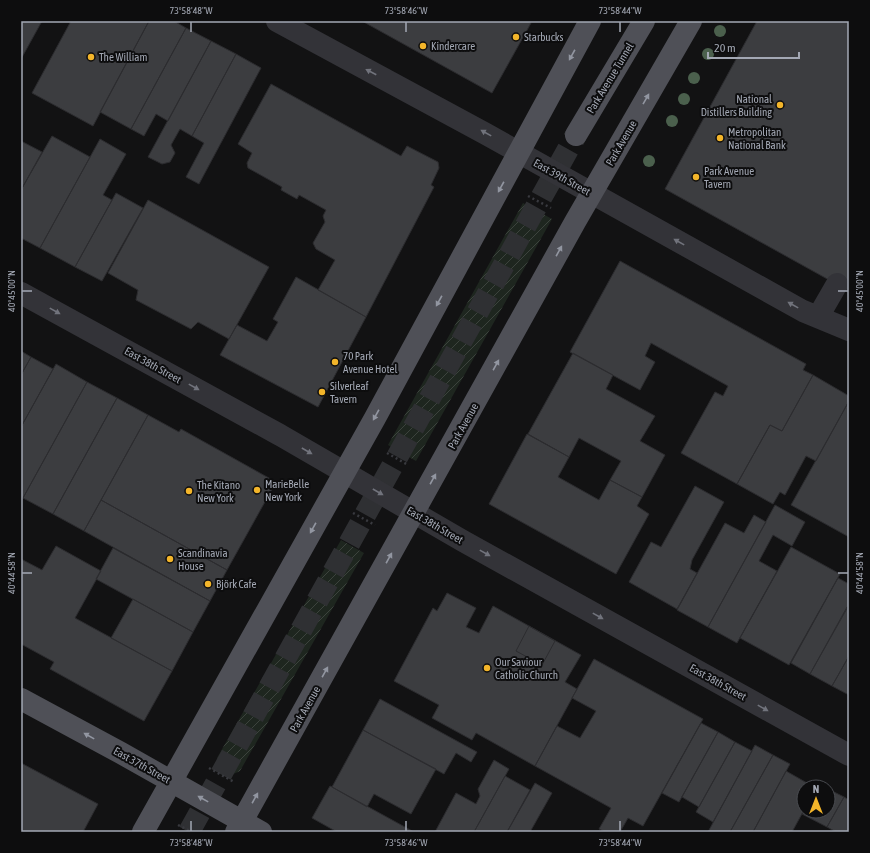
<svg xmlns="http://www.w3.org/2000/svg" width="870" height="853" font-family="'Asap Condensed',sans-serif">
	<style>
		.garden { fill: url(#garden-furrows) }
		.building { fill: #3c3d40; stroke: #2c2c2f }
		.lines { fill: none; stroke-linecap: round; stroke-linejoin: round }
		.major-tunnel { stroke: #2f3033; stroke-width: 22; stroke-dasharray: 22 11; stroke-linecap: butt }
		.path { stroke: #393a3f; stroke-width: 2.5; stroke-dasharray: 2 3; stroke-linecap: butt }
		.minor { stroke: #333338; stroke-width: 22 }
		.major { stroke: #4f5057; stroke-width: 22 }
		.tree { fill: #4b604d }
		.oneway { fill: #9296a1 }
		.oneway2 { fill: #71737c }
		.ticks { fill: none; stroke: #a3a8b4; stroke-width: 1.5 }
		.poi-dot { fill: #f3b52a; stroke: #0d0d0e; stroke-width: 1.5 }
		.labels { text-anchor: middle; stroke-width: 4; stroke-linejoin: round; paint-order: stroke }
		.poi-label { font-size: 11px; fill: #a3a8b4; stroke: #0d0d0e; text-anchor: start }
		.street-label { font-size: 11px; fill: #a3a8b4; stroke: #0d0d0e }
		.neatline { fill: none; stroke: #a3a8b4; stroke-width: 1.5 }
		.ticks-label { font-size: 10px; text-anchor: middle; fill: #a3a8b4 }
	</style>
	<defs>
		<pattern id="garden-furrows" width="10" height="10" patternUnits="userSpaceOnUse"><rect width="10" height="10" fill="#1e261f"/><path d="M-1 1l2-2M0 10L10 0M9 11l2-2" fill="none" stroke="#3c433d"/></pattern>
	</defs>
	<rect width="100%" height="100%" fill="#121213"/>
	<path class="garden" d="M523 203 552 219 416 461 388 445Z
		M341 540 364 553 240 771 231 775 220 767 217 758Z"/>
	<path class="building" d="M21 21H42L21 59Z
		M71 21H149L93 126 32 93Z
		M149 21H174L186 28 131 129 100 112Z
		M362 21H527L531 23 492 93Z
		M757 21H849V291L665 189Z
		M186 28 211 41 168 121 156 114 144 136 131 129Z
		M211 41 236 54 192 136 180 129 171 145 175 153 170 162 162 164 148 157Z
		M236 54 261 68 199 184 186 177 204 143 192 136Z
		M271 84 401 156 407 146 438 162 439 168 431 185 434 187 366 317 318 290 335 260 316 249 313 243 325 222 323 216 326 210 299 195 297 199 281 190 282 187 248 168 247 163 252 153 238 144Z
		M52 136 90 157 40 248 21 238V190Z
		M100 139 126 154 103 195 112 200 75 267 40 248Z
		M21 141 42 152 21 190Z
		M116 193 143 208 102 281 75 267Z
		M148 200 269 267 229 339 198 322 191 329 136 300 138 290 108 273Z
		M620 261 806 364 803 370 813 375 782 431 770 425 737 484 681 453 715 392 723 396 728 386 651 343 645 356 655 362 640 390 570 352Z
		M296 277 366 317 318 407 220 355 237 325 267 341 278 322 273 319Z
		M21 351 31 357 21 375Z
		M573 353 613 375 606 389 655 416 640 441 665 455 642 497 610 480 621 461 579 438 569 457 528 434Z
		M31 357 53 369 21 427V375Z
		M56 364 87 382 23 498 21 497V427Z
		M813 375 849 396V401L816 461 806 456 785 495 780 492 773 504 737 484 770 425 782 431Z
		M87 382 117 398 53 514 23 498Z
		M117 398 148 415 84 531 53 514Z
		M849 401V537L791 505Z
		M148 415 179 432 181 429 276 482 227 570 101 500Z
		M527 434 569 457 558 477 599 500 610 480 642 497 637 506 649 514 616 574 489 504Z
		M695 486 724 502 692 560 690 569 697 573 677 609 629 582 651 542 661 547Z
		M101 500 227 570 210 601 84 531Z
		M775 505 805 522 792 546 773 535 759 561 777 571 737 643 708 627Z
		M754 515 766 522 708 627 677 610 725 523 744 533Z
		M56 546 101 571 75 618 172 671 144 721 50 669 54 662 21 644V559L42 570Z
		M791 547 840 574 789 665 740 638Z
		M113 548 210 601 193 632 96 579Z
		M838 578 849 584V605L810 674 791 663Z
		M447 593 476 608 466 627 479 633 493 606 581 655 565 682 577 689 535 766 476 733 472 740 432 718 439 705 394 681 433 608 437 611Z
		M133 599 193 632 172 671 111 638Z
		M847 607 849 608V656L832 686 810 674Z
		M529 626 555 641 542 665 516 651Z
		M849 656V695L832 686Z
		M594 659 703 719 643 826 628 818 620 832H605L599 829 611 808 535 766 557 726 580 738 596 711 572 698Z
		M380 699 477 752 471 762 456 753 444 774 363 730Z
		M701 723 718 732 679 802 662 793Z
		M363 730 436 769 411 814 374 794 367 807 332 787Z
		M718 732 735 742 699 807 682 797Z
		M735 742 752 751 713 822 696 812Z
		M755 745 773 755 730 832H708Z
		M773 755 790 764 753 832H730Z
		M494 760 509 769 474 832H435L456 793 476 804 480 796 478 789Z
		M21 763 98 804 83 832H21Z
		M786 771 814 787H804V810L792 832H753Z
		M505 776 530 790 507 832H474Z
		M535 783 552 793 530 832H507Z
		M330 786 332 787 414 832H337L312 818Z
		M828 789 844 797 827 827 802 814 804 810 828 811Z
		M844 797 849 800V832H836L827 827Z"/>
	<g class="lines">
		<path class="major-tunnel" d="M189 832 576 135"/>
		<path class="path" d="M528 196 551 208
			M387 453 408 465
			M353 513 375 525
			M209 768 234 782
			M178 825 192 832"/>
		<path class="minor" d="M277 21 486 134 803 311 849 330
			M21 293 280 435 463 541 849 755
			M818 317 837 284"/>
		<path class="major" d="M576 135 644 21
			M21 699 121 753 261 832
			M143 832 375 418 590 21
			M236 832 575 222 691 21"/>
	</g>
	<g class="tree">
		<circle cx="720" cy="31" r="6"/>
		<circle cx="708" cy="54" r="6"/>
		<circle cx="694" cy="78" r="6"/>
		<circle cx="684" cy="99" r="6"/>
		<circle cx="672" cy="121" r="6"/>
		<circle cx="649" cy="161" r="6"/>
	</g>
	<defs><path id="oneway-solid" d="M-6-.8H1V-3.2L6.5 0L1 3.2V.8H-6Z"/></defs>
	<g class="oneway">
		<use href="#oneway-solid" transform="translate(572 55) rotate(119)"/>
		<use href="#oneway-solid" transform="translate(646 99) rotate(-60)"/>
		<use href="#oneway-solid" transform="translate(501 187) rotate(119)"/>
		<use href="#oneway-solid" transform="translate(559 251) rotate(-61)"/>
		<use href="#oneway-solid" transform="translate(439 301) rotate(119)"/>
		<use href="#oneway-solid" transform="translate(496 365) rotate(-61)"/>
		<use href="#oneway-solid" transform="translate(376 415) rotate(119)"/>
		<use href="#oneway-solid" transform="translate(433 479) rotate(-61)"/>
		<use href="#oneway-solid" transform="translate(313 528) rotate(119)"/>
		<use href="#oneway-solid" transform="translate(389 558) rotate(-61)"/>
		<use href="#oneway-solid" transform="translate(325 672) rotate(-61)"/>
		<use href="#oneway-solid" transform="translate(89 736) rotate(-151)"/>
		<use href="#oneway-solid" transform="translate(255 798) rotate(-61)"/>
		<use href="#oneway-solid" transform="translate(203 799) rotate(-151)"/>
	</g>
	<g class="oneway2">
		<use href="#oneway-solid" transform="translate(371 72) rotate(-152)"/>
		<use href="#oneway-solid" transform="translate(486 133) rotate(-151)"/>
		<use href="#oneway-solid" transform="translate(679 242) rotate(-151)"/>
		<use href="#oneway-solid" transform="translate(793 305) rotate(-151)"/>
		<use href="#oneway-solid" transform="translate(55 311) rotate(29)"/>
		<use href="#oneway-solid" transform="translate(194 387) rotate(29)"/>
		<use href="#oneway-solid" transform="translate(307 451) rotate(30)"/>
		<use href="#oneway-solid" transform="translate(378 492) rotate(30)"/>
		<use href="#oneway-solid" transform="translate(485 553) rotate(29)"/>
		<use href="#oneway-solid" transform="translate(598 616) rotate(29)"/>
		<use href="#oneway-solid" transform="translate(763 708) rotate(29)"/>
	</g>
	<path class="ticks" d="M191 22V32M406 22V32M620 22V32M22 291H32M838 291H848M22 573H32M838 573H848M191 821V831M406 821V831M620 821V831"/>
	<g class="poi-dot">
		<circle cx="516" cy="37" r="4"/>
		<circle cx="423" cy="46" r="4"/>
		<circle cx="91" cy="57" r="4"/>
		<circle cx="780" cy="105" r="4"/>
		<circle cx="720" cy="138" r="4"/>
		<circle cx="696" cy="177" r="4"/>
		<circle cx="335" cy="362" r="4"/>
		<circle cx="322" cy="392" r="4"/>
		<circle cx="257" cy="490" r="4"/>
		<circle cx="189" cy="491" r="4"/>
		<circle cx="170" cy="559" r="4"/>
		<circle cx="208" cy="584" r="4"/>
		<circle cx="487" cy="668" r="4"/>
	</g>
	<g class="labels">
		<g class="poi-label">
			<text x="524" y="41">Starbucks</text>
			<text x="431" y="50">Kindercare</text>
			<text x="99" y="61">The William</text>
			<text x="772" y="103" text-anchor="end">National<tspan x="772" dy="13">Distillers Building</tspan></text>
			<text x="728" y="136">Metropolitan<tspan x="728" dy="13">National Bank</tspan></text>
			<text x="704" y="175">Park Avenue<tspan x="704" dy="13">Tavern</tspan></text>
			<text x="343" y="360">70 Park<tspan x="343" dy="13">Avenue Hotel</tspan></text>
			<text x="330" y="390">Silverleaf<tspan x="330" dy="13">Tavern</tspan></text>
			<text x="265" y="488">MarieBelle<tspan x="265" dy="13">New York</tspan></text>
			<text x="197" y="489">The Kitano<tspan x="197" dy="13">New York</tspan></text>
			<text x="178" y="557">Scandinavia<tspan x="178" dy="13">House</tspan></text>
			<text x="216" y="588">Björk Cafe</text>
			<text x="495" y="666">Our Saviour<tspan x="495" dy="13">Catholic Church</tspan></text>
		</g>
		<g class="street-label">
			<text transform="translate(610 78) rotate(-59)" y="4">Park Avenue Tunnel</text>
			<text transform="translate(621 143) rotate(-60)" y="4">Park Avenue</text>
			<text transform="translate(562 177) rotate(29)" y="4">East 39th Street</text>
			<text transform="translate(153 365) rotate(29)" y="4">East 38th Street</text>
			<text transform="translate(463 426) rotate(-61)" y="4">Park Avenue</text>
			<text transform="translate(435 525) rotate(30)" y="4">East 38th Street</text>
			<text transform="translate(718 682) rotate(29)" y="4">East 38th Street</text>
			<text transform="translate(305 709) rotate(-61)" y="4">Park Avenue</text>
			<text transform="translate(142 765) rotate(29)" y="4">East 37th Street</text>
		</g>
	</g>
	<rect width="870" height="853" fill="none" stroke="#0d0d0e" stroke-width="44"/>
	<g transform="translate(816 799)"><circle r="19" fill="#0d0d0e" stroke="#494b50"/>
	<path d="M0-3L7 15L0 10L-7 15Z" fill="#f3b52a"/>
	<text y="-6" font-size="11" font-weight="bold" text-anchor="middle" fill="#a3a8b4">N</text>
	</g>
	<path d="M708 52v6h91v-6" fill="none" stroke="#a3a8b4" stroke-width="2"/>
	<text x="714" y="52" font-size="12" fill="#a3a8b4" stroke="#0d0d0e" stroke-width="3" paint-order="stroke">20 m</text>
	<rect x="22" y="22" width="826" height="809" class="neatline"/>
	<g class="ticks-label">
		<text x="191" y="14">73°58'48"W</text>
		<text x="406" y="14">73°58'46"W</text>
		<text x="620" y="14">73°58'44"W</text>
		<text transform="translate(11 291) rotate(-90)" y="4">40°45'00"N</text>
		<text transform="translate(859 291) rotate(-90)" y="4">40°45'00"N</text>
		<text transform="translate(11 573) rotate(-90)" y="4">40°44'58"N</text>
		<text transform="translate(859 573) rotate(-90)" y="4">40°44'58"N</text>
		<text x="191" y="846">73°58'48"W</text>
		<text x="406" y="846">73°58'46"W</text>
		<text x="620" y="846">73°58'44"W</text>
	</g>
</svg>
